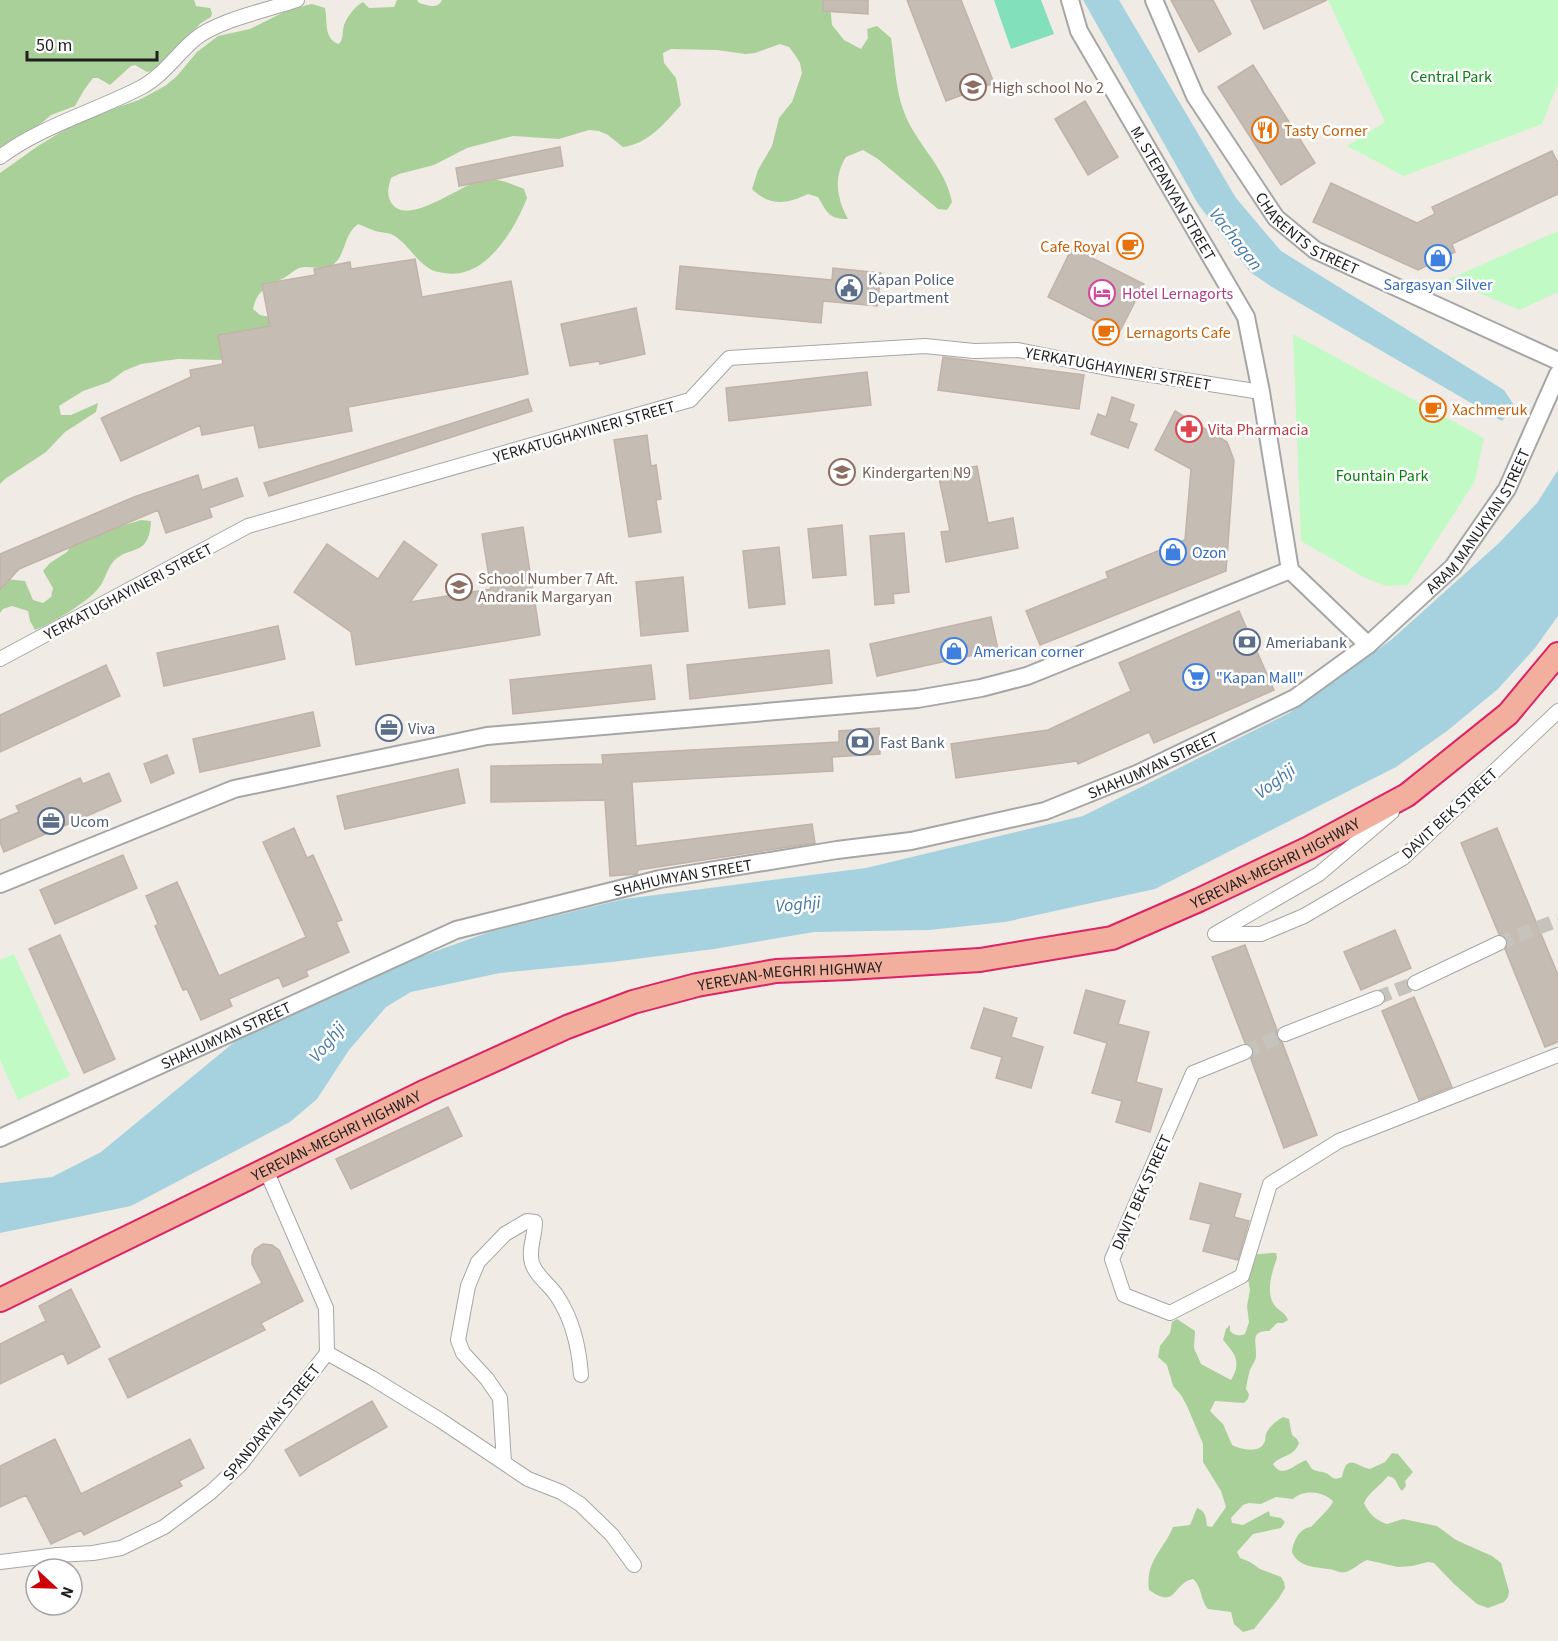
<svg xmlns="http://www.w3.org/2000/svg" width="1558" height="1641" font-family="'Source Sans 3',sans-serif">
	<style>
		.forest { fill: #aad099 }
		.park { fill: #c2fac5 }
		.pitch { fill: #82e0ba }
		.water { fill: #a5d2de }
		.building { fill: #c5bcb4; stroke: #c2b2a7; stroke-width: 1.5 }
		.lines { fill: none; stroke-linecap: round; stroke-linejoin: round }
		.minor-tunnel { stroke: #c6c3bd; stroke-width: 14; stroke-dasharray: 14 7; stroke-linecap: butt }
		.minor-casing { stroke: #a6a6a6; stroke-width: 16 }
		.tertiary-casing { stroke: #a6a6a6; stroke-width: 20 }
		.trunk-casing { stroke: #de2266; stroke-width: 26 }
		.minor { stroke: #fff; stroke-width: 14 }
		.tertiary { stroke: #fff; stroke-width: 16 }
		.trunk { stroke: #f2af9e; stroke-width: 22 }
		.labels { text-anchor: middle; stroke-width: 5; stroke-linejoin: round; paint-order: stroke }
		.park-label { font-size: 16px; fill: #0a8011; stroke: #fff }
		.education-label { font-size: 16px; fill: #785e54; stroke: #fff; text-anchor: start }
		.food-label { font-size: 16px; fill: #c56008; stroke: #fff; text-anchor: start }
		.street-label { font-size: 16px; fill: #1f1f1f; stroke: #fff }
		.service-label { font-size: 16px; fill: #4e5e75; stroke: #fff; text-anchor: start }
		.shop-label { font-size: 16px; fill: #366cbe; stroke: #fff; text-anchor: start }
		.hotel-label { font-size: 16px; fill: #b23c85; stroke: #fff; text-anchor: start }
		.health-label { font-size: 16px; fill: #be3a42; stroke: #fff; text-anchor: start }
		.water-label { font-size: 18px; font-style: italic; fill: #467aa9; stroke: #fff }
	</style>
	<rect width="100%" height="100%" fill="#f0ece5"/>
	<path class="forest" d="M0 0H194L196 6 210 8 212 13 211 17 201 23 155 70 147 72 135 65 131 66 110 85 98 78H93L84 90 75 106 51 115 32 131 19 136 0 147Z
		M397 0H417L419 3C428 5 437 10 442 0H833L830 6 832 25 844 40 861 49 868 38 867 29 877 26 891 38C895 63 895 88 904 112 916 144 946 168 952 202L947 210 938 209 878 159 863 150 846 157C833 177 837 199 848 219 828 219 827 212 818 197L808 194C787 204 770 207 752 189L758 170 772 146 779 118 792 102 802 73 800 63 795 55 789 47 780 44 755 53 745 54 717 50 671 49 663 53 664 63 676 78 681 105C665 123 648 144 623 147L608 135 599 131 589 130 559 139 513 136 467 148 434 165 399 174 391 178C388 187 386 197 393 205 410 225 459 186 479 181 496 176 508 183 524 189L527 198C515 229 485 281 444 273 438 272 432 271 427 267 414 258 407 243 393 235 388 232 381 233 375 231 369 229 364 226 358 224 342 236 347 256 331 266 322 271 309 265 299 268 294 270 289 275 284 278 268 286 257 290 253 309L260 315 270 317 274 326 240 353 222 360 178 359 141 364 124 371 109 382 83 391 59 406 61 415H71L98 403 96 412 65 432 46 452 5 479 0 484V173L38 146 82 119 139 100 165 86 177 76 197 52 218 36 250 29 284 12 307 5 312 4 325 8C328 21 323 39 339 44 344 38 342 32 344 25 347 17 355 6 363 2L369 8 394 7Z
		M141 520 151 521C149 559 129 544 113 562 106 570 105 582 97 590 87 602 50 625 35 630L30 621 28 611 12 606 3 609 0 613V582L6 579 25 581 33 600 43 603 51 597 53 588 43 571 50 563 67 552 72 544 82 538Z
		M1271 1253H1276L1277 1258C1272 1272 1265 1293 1275 1306 1280 1312 1285 1312 1288 1320L1283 1323H1277L1269 1331C1249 1330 1257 1344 1256 1356 1256 1361 1252 1365 1250 1370 1248 1376 1247 1383 1246 1389L1249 1394 1248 1399 1244 1403 1215 1401 1210 1411 1223 1424 1232 1445C1240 1449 1259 1454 1264 1443 1266 1441 1265 1437 1266 1434 1269 1427 1276 1421 1283 1417L1289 1419 1292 1435 1297 1439 1299 1443C1294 1457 1281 1455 1273 1464 1282 1479 1294 1465 1306 1460L1312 1469C1317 1472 1321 1471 1326 1473 1333 1477 1333 1481 1342 1477 1347 1452 1356 1466 1370 1469L1385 1462 1392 1453 1398 1454 1413 1472 1405 1481 1406 1486 1402 1491C1396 1485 1398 1478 1388 1476 1380 1486 1369 1492 1364 1503 1368 1513 1377 1521 1387 1524L1403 1519 1437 1526 1456 1540 1492 1556 1501 1563 1509 1591 1508 1597 1504 1602 1488 1608 1477 1604 1454 1584 1434 1563 1428 1562 1412 1566 1398 1567 1367 1560C1360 1563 1354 1569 1346 1572 1340 1574 1334 1569 1328 1569 1315 1567 1298 1567 1292 1552 1293 1542 1299 1528 1311 1527 1317 1520 1331 1508 1333 1501 1323 1491 1303 1489 1293 1499L1276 1497 1261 1504 1249 1503 1243 1505 1231 1518 1232 1523 1243 1525 1269 1511 1270 1516 1281 1518 1285 1522 1281 1528 1253 1534 1237 1552 1240 1558 1250 1562 1260 1569 1281 1577 1284 1582 1285 1588 1279 1598 1254 1629 1243 1632 1234 1624 1231 1612 1208 1609C1200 1600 1202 1586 1193 1579 1171 1584 1178 1610 1149 1590 1145 1561 1163 1551 1173 1527L1190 1525 1197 1508C1206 1511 1206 1518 1207 1526L1212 1527 1226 1507 1221 1491 1203 1462V1444L1187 1406 1181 1395 1173 1386 1167 1365 1158 1357 1160 1346 1170 1333 1172 1322 1177 1319 1195 1331 1194 1348 1201 1364 1231 1380C1242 1362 1235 1354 1223 1340L1226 1329 1230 1325V1331C1235 1336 1239 1336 1245 1334L1249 1322 1247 1306 1250 1290 1247 1273 1249 1255Z"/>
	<path class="park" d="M1328 0H1558V84L1542 124 1404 176 1347 146 1385 122Z
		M1558 231V292L1520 310 1447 280Z
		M1293 334 1484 438 1475 481 1408 585 1386 586 1365 578 1301 541Z
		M14 954 70 1076 18 1100 0 1060V960Z"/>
	<path class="pitch" d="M994 0H1041L1054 34 1011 49Z"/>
	<path class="water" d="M1083 0H1119L1236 198 1281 251 1504 390 1514 405 1502 421 1272 287 1250 272 1198 204Z
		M1558 470V616L1535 648 1498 689 1447 731 1396 767 1155 889 1005 922 929 930 814 932 714 949 612 962 500 973 411 992 386 1007 349 1050 317 1099 290 1122 131 1206 0 1233V1183L52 1177 101 1152 238 1039 414 959 489 932 624 899 866 868 1083 816 1289 713 1391 640 1499 543 1537 503Z"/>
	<path class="building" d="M823 0H868V14L823 11Z
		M907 0H961L994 83 946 101Z
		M1171 0H1213L1231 34 1199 52Z
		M1251 0H1327L1264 29Z
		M1253 65 1315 163 1281 185 1218 87Z
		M1085 101 1118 157 1088 175 1055 119Z
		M560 147 563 166 459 186 456 168Z
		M1552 151 1558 163V194L1452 244 1455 252 1418 270 1313 222 1331 183 1417 223 1435 214 1432 207Z
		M1072 248 1144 284 1119 333 1048 297Z
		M415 259 422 297 511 281 528 374 348 407 352 431 259 448 254 425 202 435 200 425 121 461 101 418 191 377 190 370 223 364 218 335 270 326 262 284 315 275 314 269 350 262 351 269Z
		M680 266 832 280 833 268 881 273 877 306 823 301 821 323 676 309Z
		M636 308 645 354 600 364 599 361 570 366 561 324Z
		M943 357 1084 375 1079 409 938 390Z
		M867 372 871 405 729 421 726 388Z
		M1112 397 1134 405 1129 421 1137 424 1128 448 1091 434 1098 414 1106 417Z
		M528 399 532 411 269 496 264 483Z
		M1175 411 1227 442 1234 460 1226 571 1040 645 1026 611 1108 578 1106 572 1185 540 1191 469 1155 450Z
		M647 435 651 466 656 465 661 499 656 500 661 532 629 537 614 440Z
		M977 466 988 523 1013 518 1018 548 946 562 941 532 950 531 938 473Z
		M198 475 202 490 237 478 243 496 209 508 212 517 166 533 158 510 19 569 0 590V554L134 497Z
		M842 525 846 575 813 578 808 529Z
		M523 527 540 635 356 665 351 632 294 592 327 544 378 579 404 541 437 565 410 602 491 589 482 534Z
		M904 533 909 592 893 594 894 603 875 605 870 536Z
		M779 547 785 604 749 608 743 551Z
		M683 577 688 631 641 636 636 582Z
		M1239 611 1274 690 1154 743 1149 732 1078 764 1077 761 956 778 951 744 1048 730 1131 691 1119 663Z
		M991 617 998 650 877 676 870 644Z
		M278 626 285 659 164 686 157 653Z
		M829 650 832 683 690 699 687 665Z
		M106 665 120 696 0 752V715Z
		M651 665 655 699 513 714 510 680Z
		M313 712 320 746 200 772 193 739Z
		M879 728 880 754 832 757 833 771 632 782 636 846 812 824 815 843 638 870 637 874 610 876 605 800 491 802V766L603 764 602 755 839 742V731Z
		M167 755 174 773 151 783 144 764Z
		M458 769 465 803 345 829 337 796Z
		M109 773 121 801 4 852 0 842V820L19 812 16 806 80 778 83 784Z
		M294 828 307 858 313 855 342 920 336 922 349 952 306 971 308 976 283 987 279 977 229 999 232 1006 201 1020 187 989 183 990 155 926 158 924 146 896 177 882 219 976 306 937 263 842Z
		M1497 828 1558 975V1042L1545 1047 1505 949 1508 944 1507 940 1504 935 1499 934 1461 843Z
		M123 855 137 888 55 924 40 890Z
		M1395 930 1411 968 1361 990 1344 952Z
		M60 935 115 1059 84 1073 29 949Z
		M1245 945 1277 1030 1276 1037 1282 1042 1317 1135 1284 1148 1251 1059 1254 1054 1253 1049 1250 1045 1245 1043 1212 957Z
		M1086 990 1125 1001 1118 1024 1149 1032 1136 1082 1162 1089 1150 1132 1116 1122 1122 1101 1092 1093 1107 1043 1074 1033Z
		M1414 997 1452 1087 1419 1100 1382 1011Z
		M984 1008 1017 1018 1011 1037 1043 1047 1031 1088 996 1078 1002 1057 971 1048Z
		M448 1107 462 1136 351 1189 336 1159Z
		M1200 1183 1241 1194 1234 1217 1249 1221 1238 1260 1203 1251 1211 1224 1190 1219Z
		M263 1244 272 1245 279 1250 303 1301 261 1323 265 1330 128 1398 109 1359 262 1283 252 1264V1256L255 1249Z
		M71 1289 100 1347 68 1364 63 1353 0 1384V1344L46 1321 39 1306Z
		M372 1401 387 1427 300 1476 285 1450Z
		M55 1439 81 1494 190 1439 204 1468 179 1481 182 1486 84 1535 81 1530 51 1544 26 1495 0 1507V1466Z"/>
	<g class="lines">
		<path class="minor-tunnel" d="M1499 943 1558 920
			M1377 998 1415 983
			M1245 1052 1285 1034"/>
		<defs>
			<path id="minor" d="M0 157C42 126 93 112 140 88 162 77 176 55 195 39 218 20 268 10 297 0
				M0 659 248 526 690 400 729 358 925 346 974 351 1018 350 1107 368 1261 392
				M1392 812 1319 874 1215 934H1261L1304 916 1403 858 1558 711
				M1415 983 1499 943
				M1285 1034 1377 998
				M1245 1052 1193 1073 1112 1259 1124 1295 1170 1313 1242 1276 1270 1184 1339 1141 1558 1055
				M327 1353 372 1378 440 1420 528 1479 561 1492 580 1504 612 1535 634 1565
				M504 1463 500 1398 487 1379 463 1353 458 1340 468 1286 478 1262 505 1234 527 1221 535 1222C535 1237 528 1249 532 1263 536 1276 550 1285 557 1296 573 1320 579 1347 581 1375
				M0 1562 57 1555 93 1553 121 1548 164 1527 211 1492 240 1465 327 1353 326 1308 266 1170"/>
			<g id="tertiary">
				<path id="s1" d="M1070 0 1079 31 1246 317 1261 392 1290 570"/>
				<path id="s2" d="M1154 0 1195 96 1276 218 1315 250 1558 361"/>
				<path d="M1290 570 1368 645"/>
				<path d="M0 884 234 789 487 736 917 699 981 688 1027 676 1290 570"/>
				<path id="s3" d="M0 1138 456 930 660 879 837 850 911 841 1045 811 1137 774 1295 698 1368 645 1453 567 1507 489 1558 374"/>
			</g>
			<g id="trunk">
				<path id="s4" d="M0 1300 426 1091 567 1027 633 1002 697 985 776 971 849 968 980 960 1112 938 1199 900 1309 848 1407 795 1508 714 1558 654"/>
			</g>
		</defs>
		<use href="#minor" class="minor-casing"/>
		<use href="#tertiary" class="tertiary-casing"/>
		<use href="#trunk" class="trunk-casing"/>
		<use href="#minor" class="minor"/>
		<use href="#tertiary" class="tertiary"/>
		<use href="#trunk" class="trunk"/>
	</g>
	<defs>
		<symbol id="school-ring" viewBox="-11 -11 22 22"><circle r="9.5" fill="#fff" stroke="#8d6e63" stroke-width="1.5"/><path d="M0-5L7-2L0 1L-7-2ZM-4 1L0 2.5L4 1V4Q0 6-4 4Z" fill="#8d6e63"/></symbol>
		<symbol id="restaurant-ring" viewBox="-11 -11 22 22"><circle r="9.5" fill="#fff" stroke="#e8710a" stroke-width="1.5"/><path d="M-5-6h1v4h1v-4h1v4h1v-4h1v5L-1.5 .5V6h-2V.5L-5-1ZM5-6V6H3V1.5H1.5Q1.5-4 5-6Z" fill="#e8710a"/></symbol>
		<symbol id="cafe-ring" viewBox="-11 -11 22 22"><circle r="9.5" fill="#fff" stroke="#e8710a" stroke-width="1.5"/><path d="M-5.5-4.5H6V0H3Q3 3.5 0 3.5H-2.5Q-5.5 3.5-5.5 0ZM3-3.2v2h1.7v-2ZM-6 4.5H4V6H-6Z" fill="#e8710a"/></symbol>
		<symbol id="shop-ring" viewBox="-11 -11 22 22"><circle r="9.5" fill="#fff" stroke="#3f7fe0" stroke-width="1.5"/><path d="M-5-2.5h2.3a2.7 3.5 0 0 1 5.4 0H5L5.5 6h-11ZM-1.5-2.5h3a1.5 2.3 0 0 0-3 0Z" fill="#3f7fe0"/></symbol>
		<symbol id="civic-ring" viewBox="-11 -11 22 22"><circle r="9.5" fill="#fff" stroke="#5c6f8a" stroke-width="1.5"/><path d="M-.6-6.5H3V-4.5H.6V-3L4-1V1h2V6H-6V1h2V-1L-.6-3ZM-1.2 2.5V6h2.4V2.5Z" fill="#5c6f8a"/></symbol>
		<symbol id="hotel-ring" viewBox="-11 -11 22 22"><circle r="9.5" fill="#fff" stroke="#d1479c" stroke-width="1.5"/><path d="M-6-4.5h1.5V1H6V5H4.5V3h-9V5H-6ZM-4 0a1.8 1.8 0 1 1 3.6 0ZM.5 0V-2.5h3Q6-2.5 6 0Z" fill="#d1479c"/></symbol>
		<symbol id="pharmacy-ring" viewBox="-11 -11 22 22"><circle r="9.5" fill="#fff" stroke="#e0444e" stroke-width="1.5"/><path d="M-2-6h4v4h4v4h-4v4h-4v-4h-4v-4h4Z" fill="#e0444e"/></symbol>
		<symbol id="bank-ring" viewBox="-11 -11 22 22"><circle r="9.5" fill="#fff" stroke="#5c6f8a" stroke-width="1.5"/><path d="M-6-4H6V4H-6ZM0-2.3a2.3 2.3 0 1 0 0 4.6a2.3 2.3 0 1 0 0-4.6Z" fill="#5c6f8a"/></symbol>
		<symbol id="supermarket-ring" viewBox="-11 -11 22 22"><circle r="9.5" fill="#fff" stroke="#3f7fe0" stroke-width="1.5"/><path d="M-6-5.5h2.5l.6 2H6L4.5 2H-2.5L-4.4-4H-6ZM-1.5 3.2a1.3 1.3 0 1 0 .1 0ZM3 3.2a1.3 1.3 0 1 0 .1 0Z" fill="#3f7fe0"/></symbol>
		<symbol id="office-ring" viewBox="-11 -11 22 22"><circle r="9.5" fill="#fff" stroke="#5c6f8a" stroke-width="1.5"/><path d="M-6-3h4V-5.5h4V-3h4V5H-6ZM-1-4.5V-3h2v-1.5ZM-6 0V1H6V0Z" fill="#5c6f8a"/></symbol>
	</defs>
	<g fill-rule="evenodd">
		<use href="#school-ring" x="958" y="72" width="30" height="30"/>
		<use href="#restaurant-ring" x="1250" y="115" width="30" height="30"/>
		<use href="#cafe-ring" x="1115" y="231" width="30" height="30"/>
		<use href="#shop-ring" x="1423" y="243" width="30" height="30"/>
		<use href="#civic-ring" x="834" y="273" width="30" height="30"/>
		<use href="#hotel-ring" x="1087" y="278" width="30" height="30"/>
		<use href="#cafe-ring" x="1091" y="317" width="30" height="30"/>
		<use href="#cafe-ring" x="1418" y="394" width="30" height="30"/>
		<use href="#pharmacy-ring" x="1174" y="414" width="30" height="30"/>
		<use href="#school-ring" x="827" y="457" width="30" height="30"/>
		<use href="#shop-ring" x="1158" y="537" width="30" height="30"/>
		<use href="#school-ring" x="444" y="572" width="30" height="30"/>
		<use href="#bank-ring" x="1232" y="627" width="30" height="30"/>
		<use href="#shop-ring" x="939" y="636" width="30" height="30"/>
		<use href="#supermarket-ring" x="1181" y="662" width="30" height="30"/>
		<use href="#office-ring" x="374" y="713" width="30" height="30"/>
		<use href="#bank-ring" x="845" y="727" width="30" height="30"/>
		<use href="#office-ring" x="36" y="806" width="30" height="30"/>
	</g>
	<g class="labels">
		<g class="park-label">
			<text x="1451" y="82">Central Park</text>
			<text x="1382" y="481">Fountain Park</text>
		</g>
		<g class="education-label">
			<text x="992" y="93">High school No 2</text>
			<text x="862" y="478">Kindergarten N9</text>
			<text x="478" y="584">School Number 7 Aft.<tspan x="478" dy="18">Andranik Margaryan</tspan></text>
		</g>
		<g class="food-label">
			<text x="1284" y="136">Tasty Corner</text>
			<text x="1110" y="252" text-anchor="end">Cafe Royal</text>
			<text x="1126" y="338">Lernagorts Cafe</text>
			<text x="1452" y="415">Xachmeruk</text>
		</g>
		<g class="street-label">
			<text dy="6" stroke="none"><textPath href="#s1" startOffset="220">M. STEPANYAN STREET</textPath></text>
			<text dy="6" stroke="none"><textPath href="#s2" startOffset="285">CHARENTS STREET</textPath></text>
			<text transform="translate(1118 368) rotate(10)" y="6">YERKATUGHAYINERI STREET</text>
			<text transform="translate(584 431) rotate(-16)" y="6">YERKATUGHAYINERI STREET</text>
			<text dy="6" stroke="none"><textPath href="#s3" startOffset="1635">ARAM MANUKYAN STREET</textPath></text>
			<text transform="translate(128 591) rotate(-28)" y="6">YERKATUGHAYINERI STREET</text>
			<text dy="6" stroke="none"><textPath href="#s3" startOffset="1220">SHAHUMYAN STREET</textPath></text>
			<text transform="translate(1449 813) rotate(-43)" y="6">DAVIT BEK STREET</text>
			<text dy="6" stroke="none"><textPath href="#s4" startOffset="1364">YEREVAN-MEGHRI HIGHWAY</textPath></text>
			<text dy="6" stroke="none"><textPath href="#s3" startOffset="734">SHAHUMYAN STREET</textPath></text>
			<text dy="6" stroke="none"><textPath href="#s4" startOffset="860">YEREVAN-MEGHRI HIGHWAY</textPath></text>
			<text dy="6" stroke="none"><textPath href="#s3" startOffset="248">SHAHUMYAN STREET</textPath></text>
			<text dy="6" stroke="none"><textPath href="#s4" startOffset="374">YEREVAN-MEGHRI HIGHWAY</textPath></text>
			<text transform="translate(1141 1192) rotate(-66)" y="6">DAVIT BEK STREET</text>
			<text transform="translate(271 1422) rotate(-51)" y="6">SPANDARYAN STREET</text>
		</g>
		<g class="service-label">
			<text x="868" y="285">Kapan Police<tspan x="868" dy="18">Department</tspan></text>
			<text x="1266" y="648">Ameriabank</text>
			<text x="408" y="734">Viva</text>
			<text x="880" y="748">Fast Bank</text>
			<text x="70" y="827">Ucom</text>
		</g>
		<g class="shop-label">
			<text x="1438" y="290" text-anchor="middle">Sargasyan Silver</text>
			<text x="1192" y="558">Ozon</text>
			<text x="974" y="657">American corner</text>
			<text x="1216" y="683">"Kapan Mall"</text>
		</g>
		<g class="hotel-label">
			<text x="1122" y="299">Hotel Lernagorts</text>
		</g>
		<g class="health-label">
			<text x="1208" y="435">Vita Pharmacia</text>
		</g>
		<g class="water-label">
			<text transform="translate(1236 239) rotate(52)" y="6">Vachagan</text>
			<text transform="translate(1275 781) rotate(-37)" y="6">Voghji</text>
			<text transform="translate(798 904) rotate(-5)" y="6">Voghji</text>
			<text transform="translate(327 1042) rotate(-50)" y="6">Voghji</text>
		</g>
	</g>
	<g transform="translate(54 1587) rotate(112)"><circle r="28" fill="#ffffff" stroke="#a5a5a5" stroke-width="1.5"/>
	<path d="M0-4.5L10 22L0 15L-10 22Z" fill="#ce0004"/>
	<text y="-9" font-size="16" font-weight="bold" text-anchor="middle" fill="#1f1f1f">N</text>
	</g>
	<path d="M27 51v9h130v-9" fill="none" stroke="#1f1f1f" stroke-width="3"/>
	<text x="36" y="51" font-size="18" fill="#1f1f1f" stroke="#ffffff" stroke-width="4.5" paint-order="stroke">50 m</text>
</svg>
